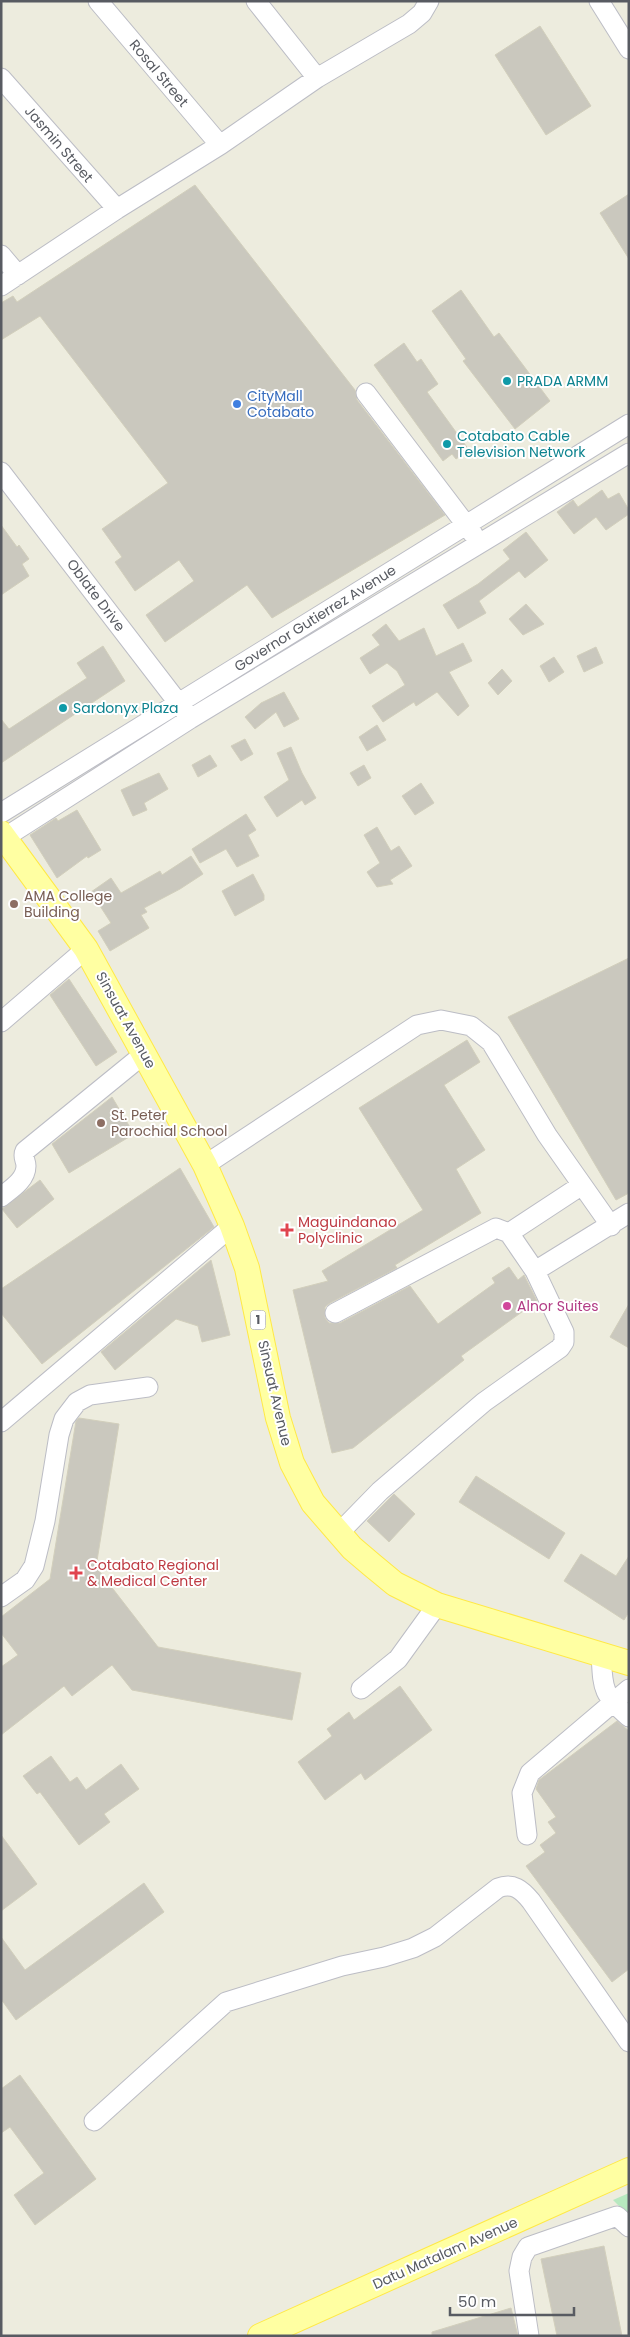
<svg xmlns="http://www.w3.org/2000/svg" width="630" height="2337" font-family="Poppins,sans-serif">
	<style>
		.green { fill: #b7e8bf }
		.building { fill: #cac8be; stroke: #d2cfbc }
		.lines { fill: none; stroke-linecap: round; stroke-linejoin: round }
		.minor-casing { stroke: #bcbdc5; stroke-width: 21 }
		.major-casing { stroke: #ffe946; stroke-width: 26 }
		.minor { stroke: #fff; stroke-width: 19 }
		.major { stroke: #ffffa2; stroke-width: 24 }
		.culture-dot { fill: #0f9aa8; stroke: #fff; stroke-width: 2 }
		.shop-dot { fill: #3f7fe0; stroke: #fff; stroke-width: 2 }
		.education-dot { fill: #8d6e63; stroke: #fff; stroke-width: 2 }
		.health-dot { fill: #e0444e; stroke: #fff; stroke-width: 2 }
		.hotel-dot { fill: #d1479c; stroke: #fff; stroke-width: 2 }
		.labels { text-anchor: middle; stroke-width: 4; stroke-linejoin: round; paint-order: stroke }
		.shield { fill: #fff; stroke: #8a8c91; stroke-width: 1 }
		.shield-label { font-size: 12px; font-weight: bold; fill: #585b62 }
		.street-label { font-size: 14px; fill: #585b62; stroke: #fff }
		.culture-label { font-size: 14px; fill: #0d838f; stroke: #fff; text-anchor: start }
		.shop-label { font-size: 14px; fill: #366cbe; stroke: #fff; text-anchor: start }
		.education-label { font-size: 14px; fill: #785e54; stroke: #fff; text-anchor: start }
		.health-label { font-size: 14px; fill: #be3a42; stroke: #fff; text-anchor: start }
		.hotel-label { font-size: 14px; fill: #b23c85; stroke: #fff; text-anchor: start }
	</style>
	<rect width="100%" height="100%" fill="#edecde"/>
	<path class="green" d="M629 2193V2216L613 2200Z"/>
	<path class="building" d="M540 26 591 106 546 135 495 55Z
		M195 185 355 390 357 400 445 515 272 618 247 585 165 642 146 615 194 581 179 560 135 591 115 562 122 557 102 529 168 483 40 316 1 340V303L13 296 17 302Z
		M629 194V259L600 213Z
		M461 290 494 337 499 333 550 401 515 429 463 361 466 359 432 311Z
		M404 343 417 362 421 359 438 384 427 392 469 450 456 459 452 454 443 461 374 365Z
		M602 490 608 499 619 493 629 510V514L606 530 596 517 574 534 557 512 573 500 578 507Z
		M1 525 17 547 19 545 29 559 22 564 29 576 1 595Z
		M526 532 548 560 525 578 519 571 479 601 486 613 458 629 443 605 478 584 510 559 503 550Z
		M526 604 544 624 523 635 509 619Z
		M386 624 399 641 424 628 436 656 463 643 472 661 449 672 469 706 458 716 437 692 416 706 414 702 383 722 372 706 405 685 397 671 387 663 370 674 360 658 380 645 372 635Z
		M103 646 125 681 1 763V719L9 729 87 678 77 663Z
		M596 647 603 663 584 672 577 656Z
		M554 657 564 672 549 682 540 666Z
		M502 669 512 681 498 695 488 683Z
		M284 692 299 719 284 727 276 712 255 729 245 717 261 703Z
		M377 725 386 740 367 751 359 737Z
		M245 739 253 754 241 761 231 746Z
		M291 747 302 773 316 798 305 805 302 800 277 817 264 797 289 780 277 753Z
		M210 755 217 766 198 777 192 765Z
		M364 765 371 778 358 786 350 773Z
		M159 773 168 789 144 803 147 810 133 816 121 790Z
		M421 783 434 803 415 815 402 796Z
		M77 810 101 850 88 858 87 856 57 878 30 835 56 818 58 821Z
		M246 814 256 830 248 835 259 856 237 867 226 849 200 863 192 849Z
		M377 827 391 851 399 846 412 866 390 880 393 884 377 887 367 872 380 863 364 835Z
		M191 856 203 874 180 889 144 908 147 912 141 915 149 928 110 951 98 931 111 923 91 892 111 878 121 893 160 871 162 875Z
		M253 874 264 895V900L235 916 222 891Z
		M629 958V1193L616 1200 508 1017Z
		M69 979 117 1052 96 1066 50 995Z
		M467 1040 480 1062 444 1085 485 1150 456 1169 481 1213 395 1265 397 1268 330 1303 325 1307V1318L329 1323H340L410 1286 438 1324 495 1283 492 1278 509 1267 518 1280 524 1275 537 1301 461 1356 464 1360 353 1448 332 1453 293 1290 328 1281 322 1271 423 1210 359 1108Z
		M112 1097 134 1134 69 1173 52 1144Z
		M180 1168 214 1227 42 1364 1 1313V1289Z
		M40 1180 54 1199 17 1228 2 1209Z
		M211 1260 230 1335 202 1342 198 1326 176 1319 115 1370 101 1352Z
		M629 1304V1348L610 1337Z
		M79 1418 119 1424 96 1567 158 1647 301 1673 292 1720 132 1690 112 1665 72 1696 64 1686 1 1735V1667L18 1655 1 1633V1617L50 1579 76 1421Z
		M476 1476 565 1533 549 1559 459 1502Z
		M394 1494 415 1514 389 1542 367 1521Z
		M581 1554 616 1576 629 1556V1612L624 1620 564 1581Z
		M400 1686 432 1730 365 1780 361 1773 325 1800 298 1762 332 1736 327 1729 349 1712 354 1720Z
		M617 1721 629 1731V1969L612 1982 526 1866 545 1852 540 1845 556 1833 548 1822 556 1817 536 1789 539 1780Z
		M51 1756 70 1782 77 1777 86 1790 121 1764 139 1789 104 1814 110 1822 79 1845 40 1792 37 1794 23 1776Z
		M1 1835 37 1884 1 1911Z
		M144 1883 164 1912 16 2020 1 1999V1937L25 1970Z
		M20 2075 96 2179 35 2225 14 2195 44 2173 10 2127 1 2133V2089Z
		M604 2246 622 2336H557L541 2259Z
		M511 2308 518 2336H432V2332Z"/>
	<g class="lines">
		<defs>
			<path id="minor" d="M98 1 220 145
				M256 1 317 78
				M599 1 629 49
				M1 78 117 209
				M1 255 18 275
				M1 286 117 209 220 145 317 78 409 24 422 13 429 1
				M366 393 473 534
				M1 472 186 713
				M1 813 629 424
				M4 838 190 719 629 453
				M1 1022 86 949
				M205 1165 417 1025 441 1020 471 1026 491 1042 547 1135 611 1226
				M1 1197C11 1189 26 1180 26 1166 26 1160 22 1157 25 1151L144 1054
				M509 1233 582 1185
				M335 1313 496 1228 509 1233 535 1271
				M1 1422 232 1226
				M339 1533 380 1491 484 1402 560 1348 564 1342V1332L535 1271 629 1213
				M1 1597 25 1580 34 1566 45 1521 59 1435 64 1419 77 1402 90 1395 148 1387
				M601 1653C603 1688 601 1693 629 1717
				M361 1689 398 1659 437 1605
				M527 1835 522 1793 530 1773 629 1689
				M94 2121 226 2002 342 1966 384 1957 413 1948 435 1937 498 1888C513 1882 522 1890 531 1901L629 2042
				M529 2336 519 2271 522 2257 528 2247 617 2216 629 2227"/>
			<path id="major" d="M1 833 86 949 205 1165 232 1226 247 1268 278 1418 292 1463 313 1503 352 1548 372 1565 395 1584 437 1605 629 1663
				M260 2336 629 2170"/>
		</defs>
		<use href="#minor" class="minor-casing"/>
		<use href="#major" class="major-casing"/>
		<use href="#minor" class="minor"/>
		<use href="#major" class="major"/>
	</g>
	<g class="culture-dot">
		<circle cx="507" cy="381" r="5"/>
		<circle cx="447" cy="444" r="5"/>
		<circle cx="63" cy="708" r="5"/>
	</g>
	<circle class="shop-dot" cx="237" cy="404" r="5"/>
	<g class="education-dot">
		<circle cx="14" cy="904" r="5"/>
		<circle cx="101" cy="1123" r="5"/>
	</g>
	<g class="health-dot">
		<path d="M284.5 1222.5h5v5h5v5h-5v5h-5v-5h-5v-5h5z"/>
		<path d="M73.5 1565.5h5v5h5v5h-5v5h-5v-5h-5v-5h5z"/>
	</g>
	<circle class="hotel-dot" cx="507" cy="1306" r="5"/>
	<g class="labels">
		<rect class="shield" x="250.5" y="1310.5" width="15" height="19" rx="4"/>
		<g class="shield-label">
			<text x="258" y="1324">1</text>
		</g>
		<g class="street-label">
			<text transform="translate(159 73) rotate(50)" y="5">Rosal Street</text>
			<text transform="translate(59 144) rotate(49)" y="5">Jasmin Street</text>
			<text transform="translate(96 595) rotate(53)" y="5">Oblate Drive</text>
			<text transform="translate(315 618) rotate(-32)" y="5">Governor Gutierrez Avenue</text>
			<text transform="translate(126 1020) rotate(61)" y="5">Sinsuat Avenue</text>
			<text transform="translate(275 1393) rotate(77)" y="5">Sinsuat Avenue</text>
			<text transform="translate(445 2253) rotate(-24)" y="5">Datu Matalam Avenue</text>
		</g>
		<g class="culture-label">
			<text x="517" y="386">PRADA ARMM</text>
			<text x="457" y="441">Cotabato Cable<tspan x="457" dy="16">Television Network</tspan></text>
			<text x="73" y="713">Sardonyx Plaza</text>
		</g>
		<g class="shop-label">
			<text x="247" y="401">CityMall<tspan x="247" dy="16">Cotabato</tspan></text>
		</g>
		<g class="education-label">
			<text x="24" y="901">AMA College<tspan x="24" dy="16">Building</tspan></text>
			<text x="111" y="1120">St. Peter<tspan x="111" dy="16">Parochial School</tspan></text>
		</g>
		<g class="health-label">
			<text x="298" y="1227">Maguindanao<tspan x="298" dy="16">Polyclinic</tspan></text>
			<text x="87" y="1570">Cotabato Regional<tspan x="87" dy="16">&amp; Medical Center</tspan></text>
		</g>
		<g class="hotel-label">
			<text x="517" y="1311">Alnor Suites</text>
		</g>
	</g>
	<rect width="630" height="2337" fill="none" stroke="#585b62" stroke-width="5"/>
	<path d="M450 2307v8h124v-8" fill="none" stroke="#585b62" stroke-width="2.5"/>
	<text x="458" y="2307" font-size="15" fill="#585b62" stroke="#ffffff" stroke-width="4" paint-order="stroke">50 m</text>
</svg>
